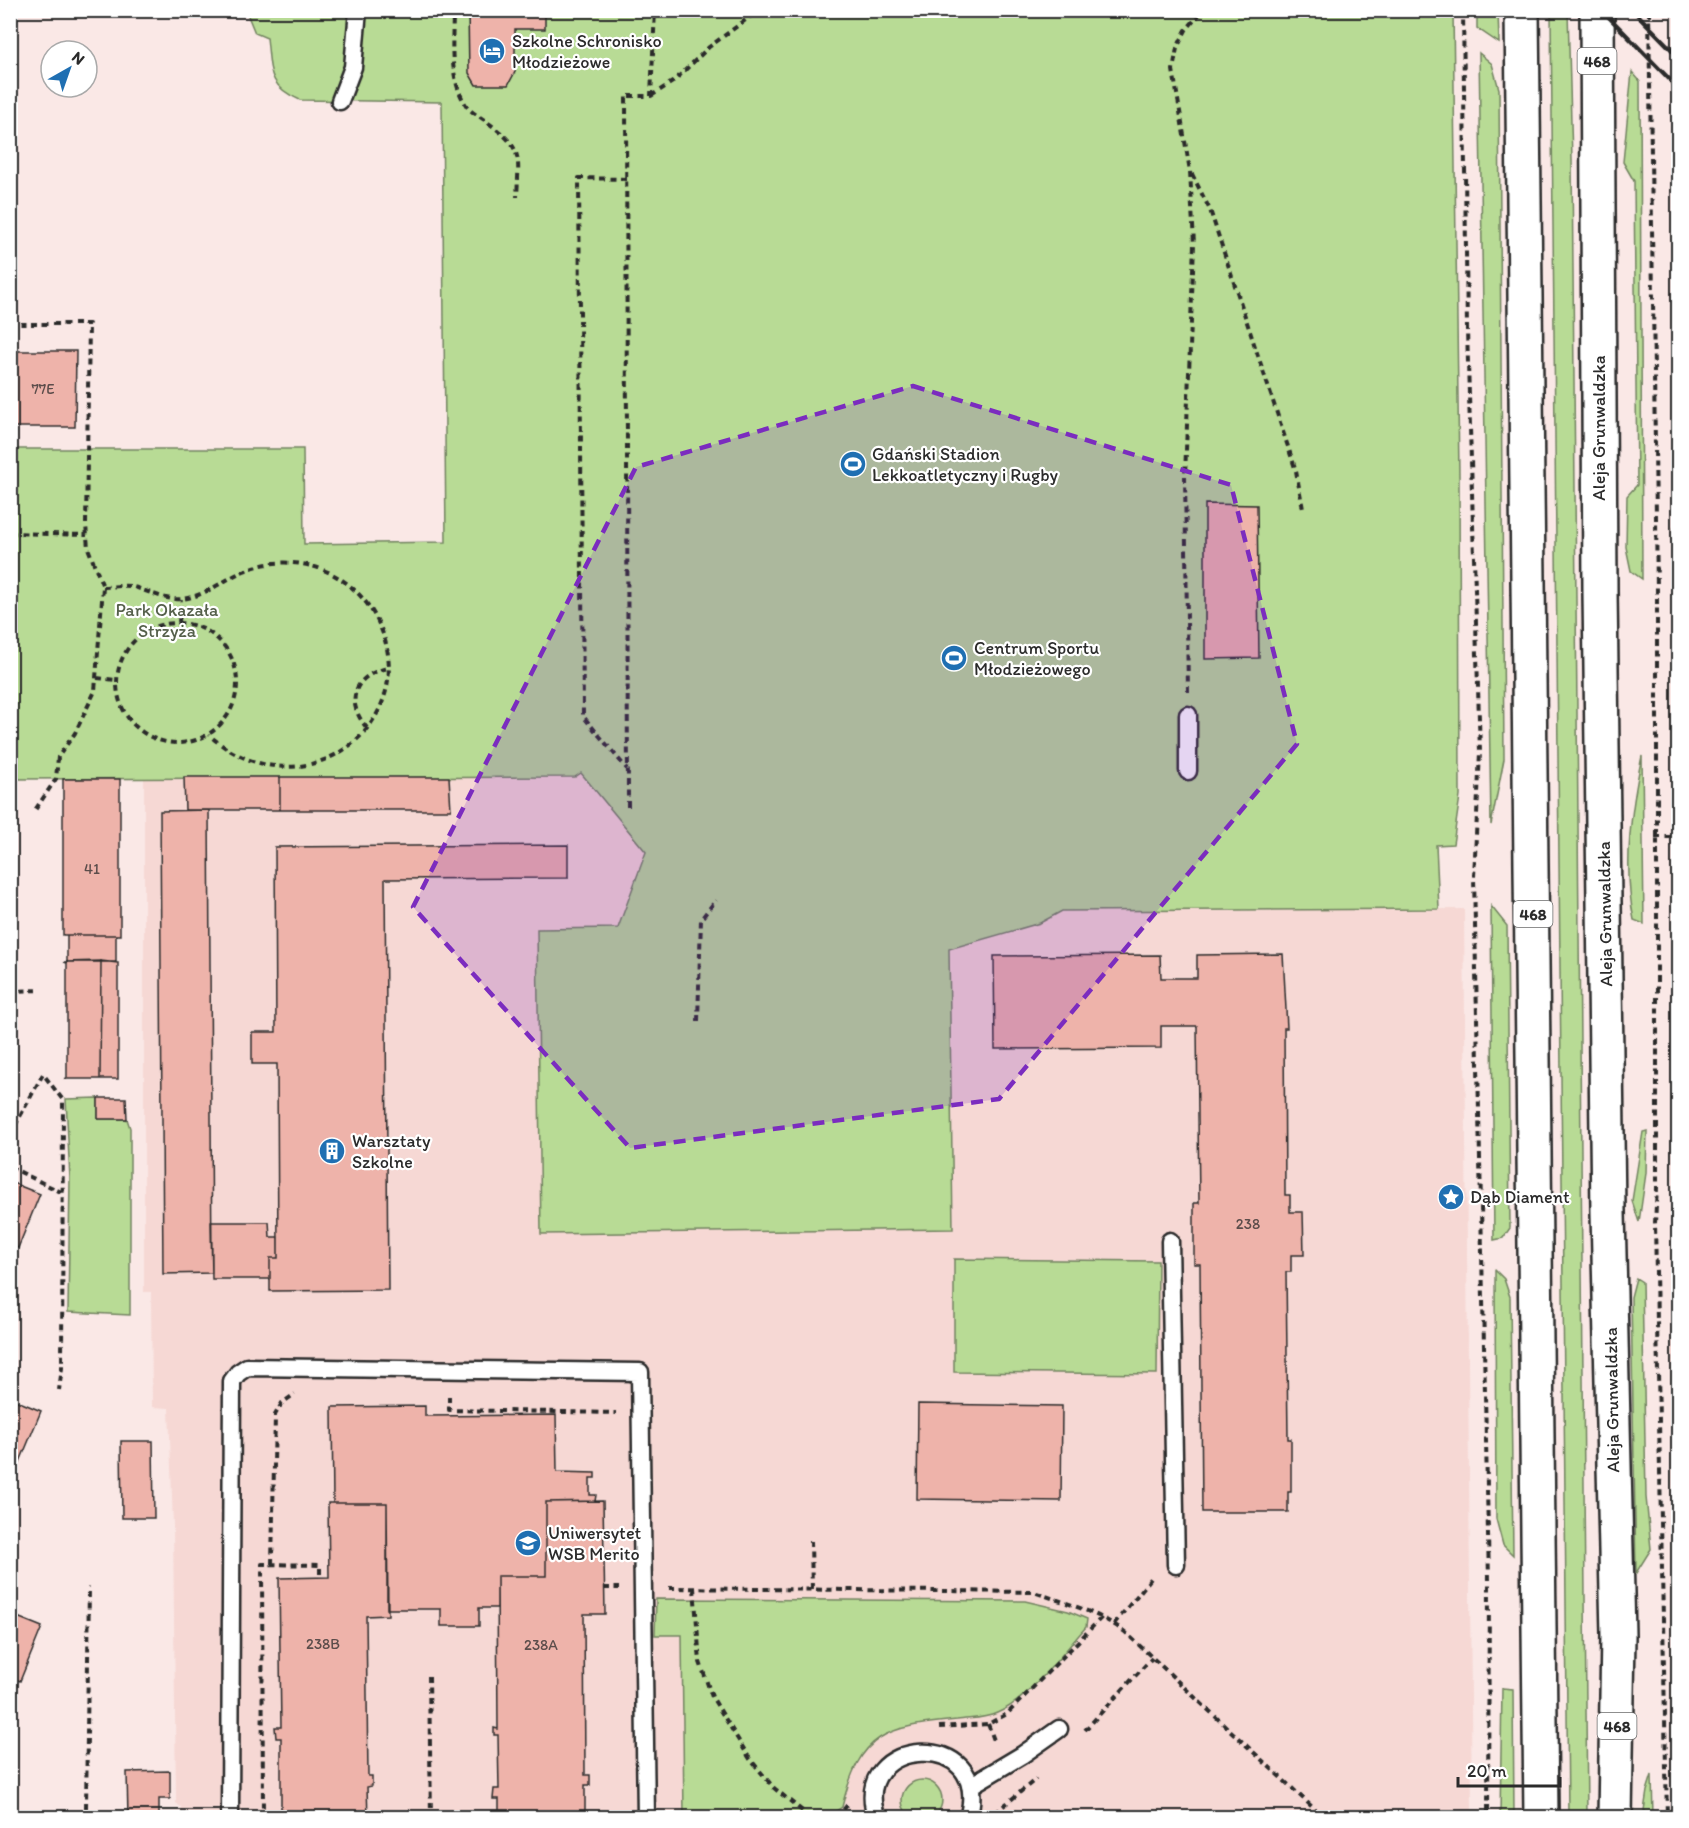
<svg xmlns="http://www.w3.org/2000/svg" width="1689" height="1828" font-family="Itim,sans-serif">
	<style>
		.built { fill: #f6d8d4 }
		.green { fill: #b8db95; stroke: #728360; stroke-width: 1.5 }
		.building { fill: #eeb3aa; stroke: #2b2b2b; stroke-width: 1.5 }
		.lines { fill: none; stroke-linecap: round; stroke-linejoin: round }
		.lane-casing { stroke: #2b2b2b; stroke-width: 21 }
		.primary-casing { stroke: #2b2b2b; stroke-width: 38 }
		.path { stroke: #2b2b2b; stroke-width: 4; stroke-dasharray: 6 4.5; stroke-linecap: butt }
		.lane { stroke: #fff; stroke-width: 16 }
		.primary { stroke: #fff; stroke-width: 33 }
		.rail { stroke: #2b2b2b; stroke-width: 4.5 }
		.marked { fill: #7b2cbf; fill-opacity: 0.2; stroke: #7b2cbf; stroke-width: 4.5; stroke-dasharray: 12 8; stroke-linejoin: round }
		.labels { text-anchor: middle; stroke-width: 4.5; stroke-linejoin: round; paint-order: stroke }
		.number-label { font-size: 15px; fill: #5c4d4b }
		.shield { fill: #fff; stroke: #6b6b6b; stroke-width: 1.5 }
		.shield-label { font-size: 16px; font-weight: bold; fill: #2b2b2b }
		.poi-label { font-size: 18px; fill: #2b2b2b; stroke: #fff; text-anchor: start }
		.street-label { font-size: 18px; fill: #2b2b2b; stroke: #fff }
		.park-label { font-size: 18px; fill: #55604b; stroke: #fff }
	</style>
	<rect width="100%" height="100%" fill="#fae8e6"/>
	<filter id="ink" filterUnits="userSpaceOnUse"><feTurbulence type="fractalNoise" baseFrequency=".0167" numOctaves="2"/><feDisplacementMap in="SourceGraphic" scale="12" xChannelSelector="R" yChannelSelector="G"/><feConvolveMatrix kernelMatrix="1 2 1 2 8 2 1 2 1" color-interpolation-filters="sRGB"/></filter>
	<g filter="url(#ink)">
		<path class="built" d="M581 773 646 852 618 928 537 929 542 1234 949 949 1040 923 1062 911 1464 909 1472 1817H181V1807L176 1803 173 1526 169 1408 152 1407 151 1292H144V777H574Z
			M1671 1246 1678 1247V1564L1674 1570Z"/>
		<path class="green" d="M246 11H1453L1459 476 1460 796 1453 844 1436 845 1439 909 1062 911 1040 923 949 949 953 1229 541 1234 537 929 618 928 646 852 581 773 575 777 11 779 10 449H303L304 544 446 542 442 102 300 100C267 86 271 71 267 38L255 33Z
			M1477 11H1498L1499 43 1477 28Z
			M1551 11H1568L1572 160 1587 1818 1568 1817Z
			M1479 53 1492 64 1499 89 1504 759 1491 825Z
			M1632 72 1640 81 1642 579 1631 571 1626 547 1627 496 1637 485 1634 181 1623 162Z
			M1642 756 1644 924 1634 920C1623 866 1631 810 1642 756Z
			M1491 906 1507 926 1510 1228 1503 1238 1494 1240Z
			M98 1098V1119H127L130 1128V1315L68 1312 70 1179 66 1099Z
			M1647 1131 1646 1173 1639 1222 1632 1201 1643 1132Z
			M954 1259 1158 1261 1157 1374 954 1372Z
			M1495 1270 1504 1279 1510 1297 1513 1555 1503 1545 1496 1519Z
			M1636 1278 1642 1282 1646 1497 1651 1549 1636 1573 1631 1297Z
			M656 1599 1025 1601 1068 1611 1087 1619 1086 1627C1063 1652 1029 1700 997 1713 984 1719 971 1718 957 1720 886 1727 860 1732 842 1807L827 1817 684 1818 682 1635H655Z
			M1502 1688 1513 1689 1514 1817H1500Z
			M1652 1775 1653 1817H1643L1647 1791Z
			M902 1800a20 20 0 1 1 40 0a20 20 0 1 1-40 0Z"/>
		<path class="building" d="M468 10H545V29H515V72L508 85H476L469 73Z
			M10 351H76L75 427H10Z
			M1678 481V547H1674V528H1677V482Z
			M1205 504 1257 505 1259 658 1205 659Z
			M184 777H280V810H185Z
			M280 777H449L451 810H280Z
			M63 779H120V935H63Z
			M209 810 212 1273 163 1274 160 811Z
			M568 845V878L385 879 388 1290 270 1291V1258H278L277 1064H252V1032H276L275 847Z
			M67 935H116V962H67Z
			M1283 954 1287 1028H1284L1285 1195H1290V1212H1303L1304 1255H1291V1272H1286L1288 1439H1291V1492H1288V1512H1202L1200 1264H1194V1203H1199L1197 1026H1161V1048L995 1049 994 956 1160 955 1161 978H1197V955Z
			M101 961 118 963V1079H100Z
			M101 961 100 1079H64L67 1078V963L64 962Z
			M98 1098H126L127 1119H98Z
			M10 1182 40 1194 18 1248 10 1245Z
			M211 1222H269L270 1237H278V1258H270V1279H212Z
			M10 1398 41 1411 19 1464 10 1461Z
			M918 1404 1062 1406 1061 1501 917 1499Z
			M425 1406V1416L556 1415 557 1472 595 1473V1478H590V1495H596L595 1501 546 1502V1576H497V1608H479V1626H441V1609H387V1503H333L332 1407Z
			M121 1441H153L154 1518H122Z
			M603 1501 605 1614H584L585 1775H590V1785H585V1818H499V1799H493L494 1789H499L498 1735H494V1728L498 1729 497 1576H546V1502Z
			M328 1503H387L388 1615 366 1616 368 1776H372V1786L367 1787 368 1818H281V1738H276L275 1727H281L279 1578 329 1577Z
			M10 1614 42 1627 20 1681 10 1677Z
			M170 1771V1799H159V1818H128L127 1772Z"/>
		<g class="lines">
			<defs>
				<path id="lane" d="M340 101 353 67 358 10
					M1188 771V715
					M1170 1241 1176 1565
					M970 1786 1022 1755 1059 1729
					M230 1818 232 1381 238 1373 247 1367 640 1372 646 1818
					M877 1818C846 1736 995 1726 968 1818"/>
				<path id="primary" d="M1522 10 1541 1818
					M1597 10 1600 591 1608 1212 1618 1635 1615 1818"/>
			</defs>
			<use href="#lane" class="lane-casing"/>
			<use href="#primary" class="primary-casing"/>
			<path class="path" d="M453 10C453 42 448 77 466 105 470 112 481 117 487 122 523 148 519 155 517 197
				M1463 10 1467 330 1480 752 1474 877 1489 1581 1488 1818
				M1649 10 1657 591V1188L1655 1223 1667 1818
				M651 96 674 81 709 47 759 10
				M1192 174 1210 210 1296 471 1303 509
				M626 179 579 178 583 716 627 769
				M10 324H89L86 525 88 548 103 587 95 691 75 733 58 757 56 779 35 810
				M10 533 87 535
				M103 587C111 587 122 585 130 586 147 590 164 601 182 599 206 596 223 580 244 571 264 562 289 560 311 566 336 572 358 589 372 611 435 714 308 822 209 735
				M179 622 181 600
				M117 683a60 60 0 1 1 120 0a60 60 0 1 1-120 0Z
				M97 678 116 680
				M1188 692 1185 476 1194 244 1190 171 1173 70 1177 48 1186 30 1203 10
				M367 728C344 701 354 675 388 668
				M628 807 626 96H651L655 10
				M1655 837H1678
				M10 991 41 990
				M698 1021 701 919 716 900
				M10 1135 43 1074 63 1100 62 1368 59 1390
				M10 1167 61 1192
				M449 1396V1410L616 1413
				M811 1541 812 1590
				M272 1564 275 1415 282 1403 295 1394
				M604 1588H619
				M669 1588 1034 1592C1066 1603 1098 1612 1125 1632L1324 1818
				M694 1588 700 1662 712 1697 750 1759 774 1788 811 1818
				M1114 1624 1153 1576
				M429 1676 431 1818
				M988 1724 995 1743
				M939 1727 988 1724 1007 1714 1102 1617
				M1085 1730 1152 1658
				M86 1808 89 1587
				M995 1813 1036 1779
				M263 1818 262 1564 320 1565V1577
				M837 1818 849 1803"/>
			<use href="#lane" class="lane"/>
			<use href="#primary" class="primary"/>
			<path class="rail" d="M1602 10 1678 88
				M1633 10 1678 56"/>
		</g>
	</g>
	<path class="marked" d="M913 386 1231 485 1297 744 999 1099 630 1148 413 907 636 467Z"/>
	<defs>
		<symbol id="hotel-disc" viewBox="-11 -11 22 22"><circle r="9.5" fill="#1f6fb2" stroke="#fff"/><path d="M-6-4.5h1.5V1H6V5H4.5V3h-9V5H-6ZM-4 0a1.8 1.8 0 1 1 3.6 0ZM.5 0V-2.5h3Q6-2.5 6 0Z" fill="#fff"/></symbol>
		<symbol id="stadium-disc" viewBox="-11 -11 22 22"><circle r="9.5" fill="#1f6fb2" stroke="#fff"/><path d="M0-5a6.5 5 0 1 0 0 10a6.5 5 0 1 0 0-10ZM-3.5-1.8h7v3.6h-7Z" fill="#fff"/></symbol>
		<symbol id="building-disc" viewBox="-11 -11 22 22"><circle r="9.5" fill="#1f6fb2" stroke="#fff"/><path d="M-4-6H4V6H1V3H-1V6H-4ZM-2.5-4.3h1.7v1.8h-1.7ZM.8-4.3h1.7v1.8H.8ZM-2.5-1h1.7V.8h-1.7ZM.8-1h1.7V.8H.8Z" fill="#fff"/></symbol>
		<symbol id="sight-disc" viewBox="-11 -11 22 22"><circle r="9.5" fill="#1f6fb2" stroke="#fff"/><path d="M0-6L1.8-2.2L6-1.7L2.9 1.2L3.7 5.4L0 3.3L-3.7 5.4L-2.9 1.2L-6-1.7L-1.8-2.2Z" fill="#fff"/></symbol>
		<symbol id="university-disc" viewBox="-11 -11 22 22"><circle r="9.5" fill="#1f6fb2" stroke="#fff"/><path d="M0-5L7-2L0 1L-7-2ZM-4 1L0 2.5L4 1V4Q0 6-4 4Z" fill="#fff"/></symbol>
	</defs>
	<g fill-rule="evenodd">
		<use href="#hotel-disc" x="477" y="36" width="30" height="30"/>
		<use href="#stadium-disc" x="838" y="449" width="30" height="30"/>
		<use href="#stadium-disc" x="939" y="643" width="30" height="30"/>
		<use href="#building-disc" x="317" y="1136" width="30" height="30"/>
		<use href="#sight-disc" x="1436" y="1182" width="30" height="30"/>
		<use href="#university-disc" x="513" y="1528" width="30" height="30"/>
	</g>
	<g class="labels">
		<g class="number-label">
			<text x="43" y="394">77E</text>
			<text x="92" y="874">41</text>
			<text x="1248" y="1229">238</text>
			<text x="323" y="1649">238B</text>
			<text x="541" y="1650">238A</text>
		</g>
		<g class="shield">
			<rect x="1577.5" y="48" width="39" height="26" rx="4.5"/>
			<rect x="1513.5" y="901" width="39" height="26" rx="4.5"/>
			<rect x="1597.5" y="1713" width="39" height="26" rx="4.5"/>
		</g>
		<g class="shield-label">
			<text x="1597" y="67">468</text>
			<text x="1533" y="920">468</text>
			<text x="1617" y="1732">468</text>
		</g>
		<g class="poi-label">
			<text x="512" y="47">Szkolne Schronisko<tspan x="512" dy="21">Młodzieżowe</tspan></text>
			<text x="872" y="460">Gdański Stadion<tspan x="872" dy="21">Lekkoatletyczny i Rugby</tspan></text>
			<text x="974" y="654">Centrum Sportu<tspan x="974" dy="21">Młodzieżowego</tspan></text>
			<text x="352" y="1147">Warsztaty<tspan x="352" dy="21">Szkolne</tspan></text>
			<text x="1470" y="1203">Dąb Diament</text>
			<text x="548" y="1539">Uniwersytet<tspan x="548" dy="21">WSB Merito</tspan></text>
		</g>
		<g class="street-label">
			<text transform="translate(1599 428) rotate(-90)" y="6">Aleja Grunwaldzka</text>
			<text transform="translate(1605 914) rotate(-91)" y="6">Aleja Grunwaldzka</text>
			<text transform="translate(1612 1400) rotate(-91)" y="6">Aleja Grunwaldzka</text>
		</g>
		<g class="park-label">
			<text x="167" y="616">Park Okazała<tspan x="167" dy="21">Strzyża</tspan></text>
		</g>
	</g>
	<rect width="1689" height="1828" fill="none" stroke="#fff" stroke-width="36"/>
	<rect x="18" y="18" width="1653" height="1792" fill="none" stroke="#2b2b2b" stroke-width="2" filter="url(#ink)"/>
	<g transform="translate(69 69) rotate(40)"><circle r="28" fill="#ffffff" stroke="#aaaaaa" stroke-width="1.5"/>
	<path d="M0-4.5L10 22L0 15L-10 22Z" fill="#1f6fb2"/>
	<text y="-9" font-size="16" font-weight="bold" text-anchor="middle" fill="#2b2b2b">N</text>
	</g>
	<path d="M1458 1777v9h102v-9" fill="none" stroke="#2b2b2b" stroke-width="3"/>
	<text x="1467" y="1777" font-size="18" fill="#2b2b2b" stroke="#ffffff" stroke-width="4.5" paint-order="stroke">20 m</text>
</svg>
